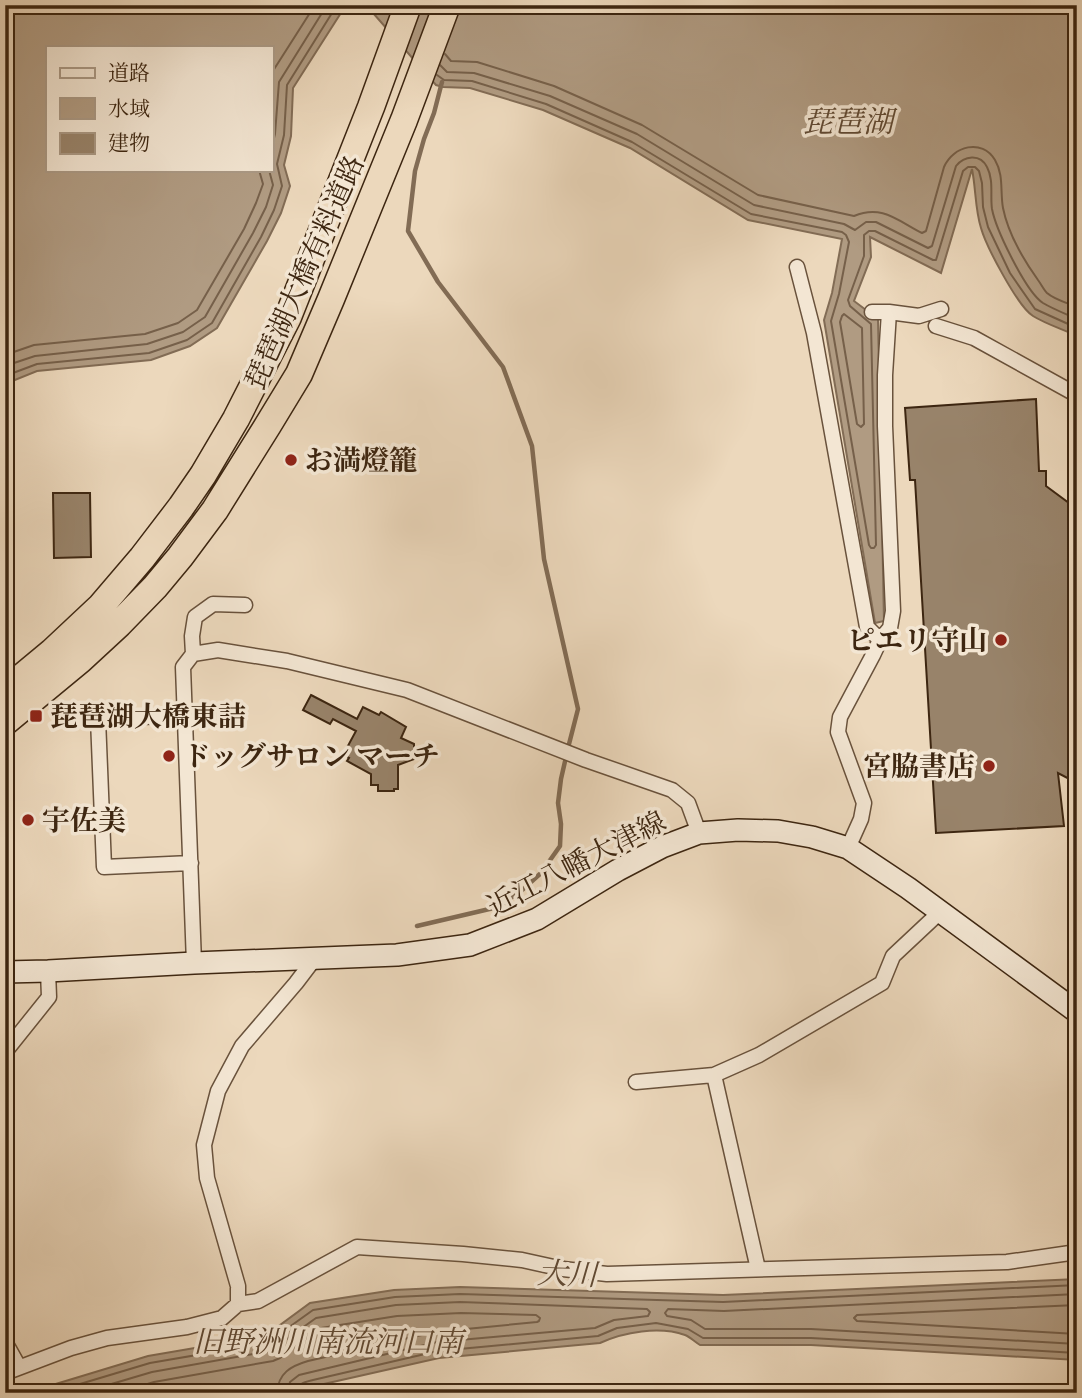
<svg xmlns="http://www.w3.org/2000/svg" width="1082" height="1398" font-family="'IM FELL English','Noto Serif JP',serif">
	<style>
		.water { fill: #b09b82; stroke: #826c55; stroke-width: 2; fill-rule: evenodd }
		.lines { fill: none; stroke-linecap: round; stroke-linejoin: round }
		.shore { stroke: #76604a; stroke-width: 2 }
		.stream { stroke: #826c55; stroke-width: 4.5 }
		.building { fill: #98836a; stroke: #3d2611; stroke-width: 2 }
		.street-casing { stroke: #69523c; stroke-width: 17 }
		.secondary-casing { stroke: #3d2611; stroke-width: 24 }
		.highway-casing { stroke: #3d2611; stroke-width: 29 }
		.street { stroke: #f3e6d3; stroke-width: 14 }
		.secondary { stroke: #f3e6d3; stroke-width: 21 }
		.highway { stroke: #ecd8bc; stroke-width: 26 }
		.poi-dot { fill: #8f2418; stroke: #f3e6d3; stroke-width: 2.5 }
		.labels { text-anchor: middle; stroke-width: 7; stroke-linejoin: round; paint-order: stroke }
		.street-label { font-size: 28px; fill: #3d2611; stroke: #f3e6d3 }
		.poi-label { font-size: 28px; font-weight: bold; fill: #3d2611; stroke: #f3e6d3; text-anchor: start }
		.water-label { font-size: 30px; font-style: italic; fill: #604933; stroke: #f3e6d3 }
	</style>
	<rect width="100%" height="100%" fill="#ecd8bc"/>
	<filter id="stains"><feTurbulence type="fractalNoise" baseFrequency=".00286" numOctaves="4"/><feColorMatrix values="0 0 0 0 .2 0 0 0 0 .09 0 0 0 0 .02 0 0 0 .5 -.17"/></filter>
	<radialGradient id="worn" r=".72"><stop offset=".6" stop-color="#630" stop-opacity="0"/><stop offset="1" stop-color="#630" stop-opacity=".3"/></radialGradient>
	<path class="water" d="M5 5H346L293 88 291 136 284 165 290 186 281 213 267 241 217 328 190 346 151 360 37 371 5 384ZM47 47H271V170H47Z
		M366 5H1077V336C1062 329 1046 324 1033 316 1018 307 986 246 981 228 975 209 976 189 972 169L941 273 870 237 871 257 854 301 878 319 884 621 875 623 824 320 832 293 842 239 748 220 630 148 543 110 470 88 443 87 436 85Z
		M1077 1279V1360L811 1345H700C695 1342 690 1337 685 1335 659 1326 624 1332 600 1343L439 1358 315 1386 294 1393H26L148 1356 265 1336 310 1303 394 1290 460 1287 723 1295Z"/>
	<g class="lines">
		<path class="shore" d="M445 54 451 61 477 62 554 86 642 125 758 195 854 216C882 204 898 221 922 233L926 231 944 167C953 146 982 138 995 160 1004 175 1000 192 1003 208 1008 233 1023 259 1038 280 1041 284 1044 290 1047 293 1055 300 1068 303 1077 307
			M440 65 447 72 474 73 550 96 637 134 754 205 844 224 855 230 866 222H876L928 248 932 246 956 166C964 156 980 153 987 167 994 180 990 196 992 209 996 230 1026 292 1043 303 1053 309 1066 314 1077 319
			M271 74 315 5
			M437 75 444 80 472 81 546 104 632 142 751 214 842 232 846 235 849 242 839 294 831 321 869 545 871 548H874L876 545 871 324 850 306 848 300 864 256V235L869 231H875L933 260H936L963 171 968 167H975L979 171 982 183 983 207 988 227 1010 273 1035 309 1077 328
			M271 150 275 134 279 82 327 5
			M844 314 862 328 864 424 861 427 857 424 840 322 842 316Z
			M5 355 34 345 145 334 178 323 197 310 244 229 256 203 263 184 259 170
			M5 366 35 356 147 344 183 332 205 317 253 233 266 207 273 185 269 170
			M5 376 37 364 149 353 187 340 212 323 261 237 274 210 282 186 277 164 284 135 287 85 337 5
			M1077 1294 724 1311 668 1309 665 1313 667 1316 691 1320 705 1329H811L1077 1344
			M1077 1305 857 1315 854 1318 857 1321 1077 1334
			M50 1393 150 1363 267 1343 313 1310 395 1297 460 1294 723 1302 1077 1285
			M81 1393 152 1372 270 1351 316 1318 396 1305 460 1302 647 1309 650 1312 648 1316 614 1320 595 1328 437 1342 299 1375 290 1382 288 1393
			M118 1393 154 1382 273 1361 280 1358 321 1328 397 1316 461 1313 536 1315 540 1318 539 1321 537 1322 435 1332 308 1361C291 1366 278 1373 277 1393
			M297 1393C297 1383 305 1382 313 1380L438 1351 598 1336 617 1328 656 1323 688 1329 703 1338H811L1077 1353"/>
		<path class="stream" d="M442 82 434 113 424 139 415 171 408 231 438 282 503 367 532 446 544 559 578 709 568 748
			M417 926 498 907 521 891 541 873 560 846 561 824 558 803 561 779 566 757"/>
	</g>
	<path class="building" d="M1036 399 1039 471H1046V486L1077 509V783L1058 773 1064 826 936 833 915 480H910L905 408Z
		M53 493H90L91 557 54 558Z
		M311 695 357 719 363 707 379 715 381 712 406 727 401 738 414 744V759L398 765V789H394V791H378V785H371V774L347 761 349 758 343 755 356 731 333 719 330 724 303 710Z"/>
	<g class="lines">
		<defs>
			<path id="street" d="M797 267 814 333 867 627 880 640
				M872 312H889L919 316 941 309
				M936 326 974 338 1077 395
				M193 654 192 636 195 617 213 604 245 605
				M185 715 98 719 104 867 191 863
				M848 848 861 819 864 803 838 732 840 717 873 655 880 640 890 628 893 611 885 426V375L889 312
				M194 963 183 667 193 654 218 650 287 661 407 690 586 760 672 790 688 803 699 833
				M5 1052 49 997 48 971
				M714 1075 758 1269
				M636 1082 714 1075 759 1055 882 983 893 956 940 912
				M238 1304V1286L207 1178 204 1145 218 1091 242 1046 296 983 315 958
				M5 1342 19 1367
				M5 1373 71 1348 107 1338 187 1327 222 1318 238 1304 258 1301 357 1247 463 1254 522 1260 563 1269 607 1274 1007 1262 1077 1252"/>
			<path id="secondary" d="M5 972 48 971 194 963 397 955 470 945 537 919 618 870 662 847 699 833 738 830 778 831 812 837 848 848 908 888 1077 1012"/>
			<path id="highway" d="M5 691 52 652 101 606 142 558 181 507 203 475 236 419 288 317 371 107 408 5
				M5 722 80 660 119 624 155 587 180 557 215 510 268 425 299 374 331 299 404 120 447 5"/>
		</defs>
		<use href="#street" class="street-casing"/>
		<use href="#secondary" class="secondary-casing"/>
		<use href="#highway" class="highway-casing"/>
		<use href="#street" class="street"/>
		<use href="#secondary" class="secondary"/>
		<use href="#highway" class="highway"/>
	</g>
	<g class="poi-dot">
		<circle cx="291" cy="460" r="7"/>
		<circle cx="1001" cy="640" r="7"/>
		<rect x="29" y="709" width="14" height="14" rx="3.5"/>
		<circle cx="169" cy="756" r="7"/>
		<circle cx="989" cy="766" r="7"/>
		<circle cx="28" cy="820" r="7"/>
	</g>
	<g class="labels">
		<g class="street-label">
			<text transform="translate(304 272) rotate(-66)" y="10">琵琶湖大橋有料道路</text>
			<text transform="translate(576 863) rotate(-27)" y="10">近江八幡大津線</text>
		</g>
		<g class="poi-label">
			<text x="305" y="470">お満燈籠</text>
			<text x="987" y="650" text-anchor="end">ピエリ守山</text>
			<text x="50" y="726">琵琶湖大橋東詰</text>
			<text x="183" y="766">ドッグサロン マーチ</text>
			<text x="975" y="776" text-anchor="end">宮脇書店</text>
			<text x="42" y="830">宇佐美</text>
		</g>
		<g class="water-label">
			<text x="848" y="132">琵琶湖</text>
			<text transform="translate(567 1274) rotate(2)" y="10">大川</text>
			<text x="328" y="1352">旧野洲川南流河口南</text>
		</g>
	</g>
	<rect width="1082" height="1398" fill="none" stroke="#ecd8bc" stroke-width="28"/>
	<rect x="7" y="7" width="1068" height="1384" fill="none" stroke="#3d2611" stroke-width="3.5"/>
	<rect x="14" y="14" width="1054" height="1370" fill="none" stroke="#3d2611" stroke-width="2"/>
	<rect x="46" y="46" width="228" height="126" fill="#f3e6d3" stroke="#aa9985" stroke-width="2"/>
	<rect x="60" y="68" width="35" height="10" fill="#f3e6d3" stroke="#aa9985" stroke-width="2"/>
	<text x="108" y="80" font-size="21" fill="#3d2611">道路</text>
	<rect x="60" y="98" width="35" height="21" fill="#b09b82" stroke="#aa9985" stroke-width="2"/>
	<text x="108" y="116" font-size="21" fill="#3d2611">水域</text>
	<rect x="60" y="133" width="35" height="21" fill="#98836a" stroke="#aa9985" stroke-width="2"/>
	<text x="108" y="150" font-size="21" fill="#3d2611">建物</text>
	<rect width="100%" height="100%" filter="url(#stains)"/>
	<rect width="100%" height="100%" fill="url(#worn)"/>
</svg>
